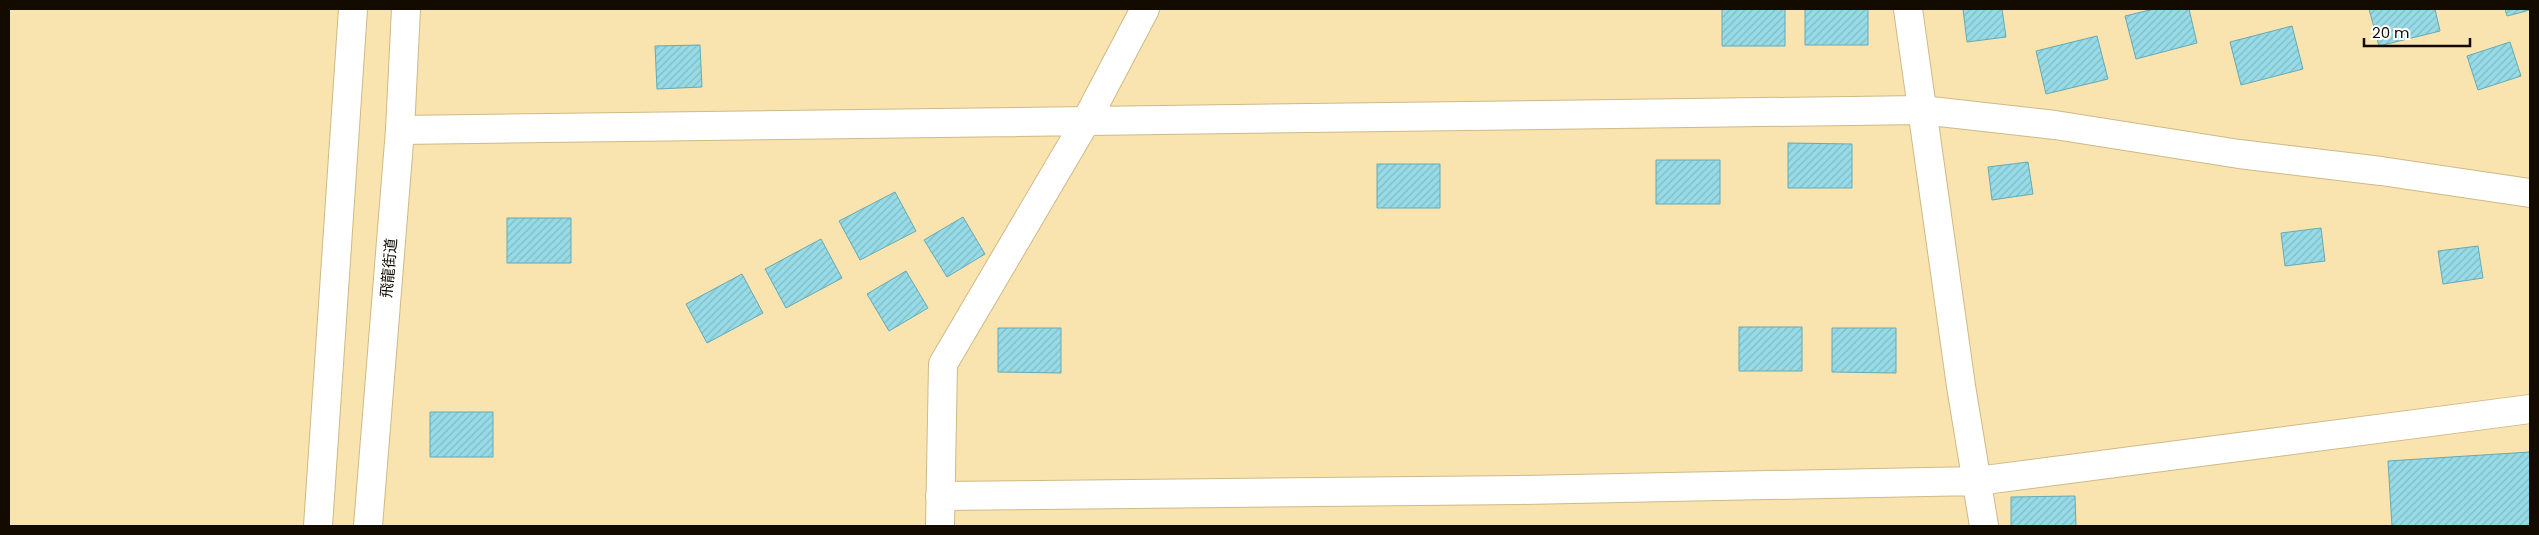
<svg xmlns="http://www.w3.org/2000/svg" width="2539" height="535" font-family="Poppins,'Noto Sans JP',sans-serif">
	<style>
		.building { fill: url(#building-hatch); stroke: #66aab5 }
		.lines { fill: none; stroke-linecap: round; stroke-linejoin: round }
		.minor-casing { stroke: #ceba87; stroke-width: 30 }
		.trunk-casing { stroke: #ceba87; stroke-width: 30 }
		.minor { stroke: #fff; stroke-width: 28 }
		.trunk { stroke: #fff; stroke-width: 28 }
		.labels { text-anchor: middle; stroke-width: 4; stroke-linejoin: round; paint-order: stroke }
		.street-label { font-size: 15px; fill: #130b00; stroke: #fff }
	</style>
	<defs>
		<pattern id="building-hatch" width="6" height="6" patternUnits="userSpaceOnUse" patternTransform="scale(1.25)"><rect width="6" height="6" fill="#96dbe6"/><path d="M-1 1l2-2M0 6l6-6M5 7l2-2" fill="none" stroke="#80bbc4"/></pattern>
	</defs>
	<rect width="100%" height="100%" fill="#f9e3af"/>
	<path class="building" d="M1722 9H1785V46H1722Z
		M1805 9H1868V45H1805Z
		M1963 9H2002L2006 37 1967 42Z
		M2154 9H2189L2197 43 2136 59 2125 16Z
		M2369 9H2435L2440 31 2379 46Z
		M2505 9H2530V10L2507 16Z
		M2292 26 2303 69 2241 85 2230 42Z
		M2097 36 2108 79 2046 94 2036 51Z
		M2510 42 2521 76 2478 90 2467 56Z
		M700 45 702 87 657 89 655 46Z
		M1788 143 1852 144V188H1788Z
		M1656 160H1720V204H1656Z
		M2028 162 2033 194 1992 200 1988 167Z
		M1377 164H1440V208H1377Z
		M895 192 916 231 860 260 839 221Z
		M963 217 985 254 947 277 924 240Z
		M507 218H571V263H507Z
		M2321 228 2325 261 2285 266 2281 233Z
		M821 239 842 278 786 308 765 269Z
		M2478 246 2483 278 2443 284 2438 251Z
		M906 271 928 308 889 331 867 294Z
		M742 274 763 313 707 343 686 304Z
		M1739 327H1802V371H1739Z
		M998 328H1061V373L998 372Z
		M1832 328H1896V373L1832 372Z
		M430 412H493V457H430Z
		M2530 452V526H2392L2388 461Z
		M2075 496 2076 526H2011V497Z"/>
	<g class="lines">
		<defs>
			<path id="minor" d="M1908 9 1961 386 1984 526
				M400 130 1922 110 2055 125 2239 154 2381 171 2530 193
				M940 496 1519 490 1977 481 2530 409
				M940 526 943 364 1086 121 1145 9"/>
			<path id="trunk" d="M318 526 353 9
				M368 526 400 130 406 9"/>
		</defs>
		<use href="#minor" class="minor-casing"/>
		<use href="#trunk" class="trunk-casing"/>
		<use href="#minor" class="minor"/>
		<use href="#trunk" class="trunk"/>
	</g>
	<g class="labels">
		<g class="street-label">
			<text transform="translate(389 268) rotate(-85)" y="5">飛龍街道</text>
		</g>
	</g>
	<rect width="2539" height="535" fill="none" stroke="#130b00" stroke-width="20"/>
	<path d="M2364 38v8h106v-8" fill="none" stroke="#130b00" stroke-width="2.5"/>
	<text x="2372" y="38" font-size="15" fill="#130b00" stroke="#ffffff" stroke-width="4" paint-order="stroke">20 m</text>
</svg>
